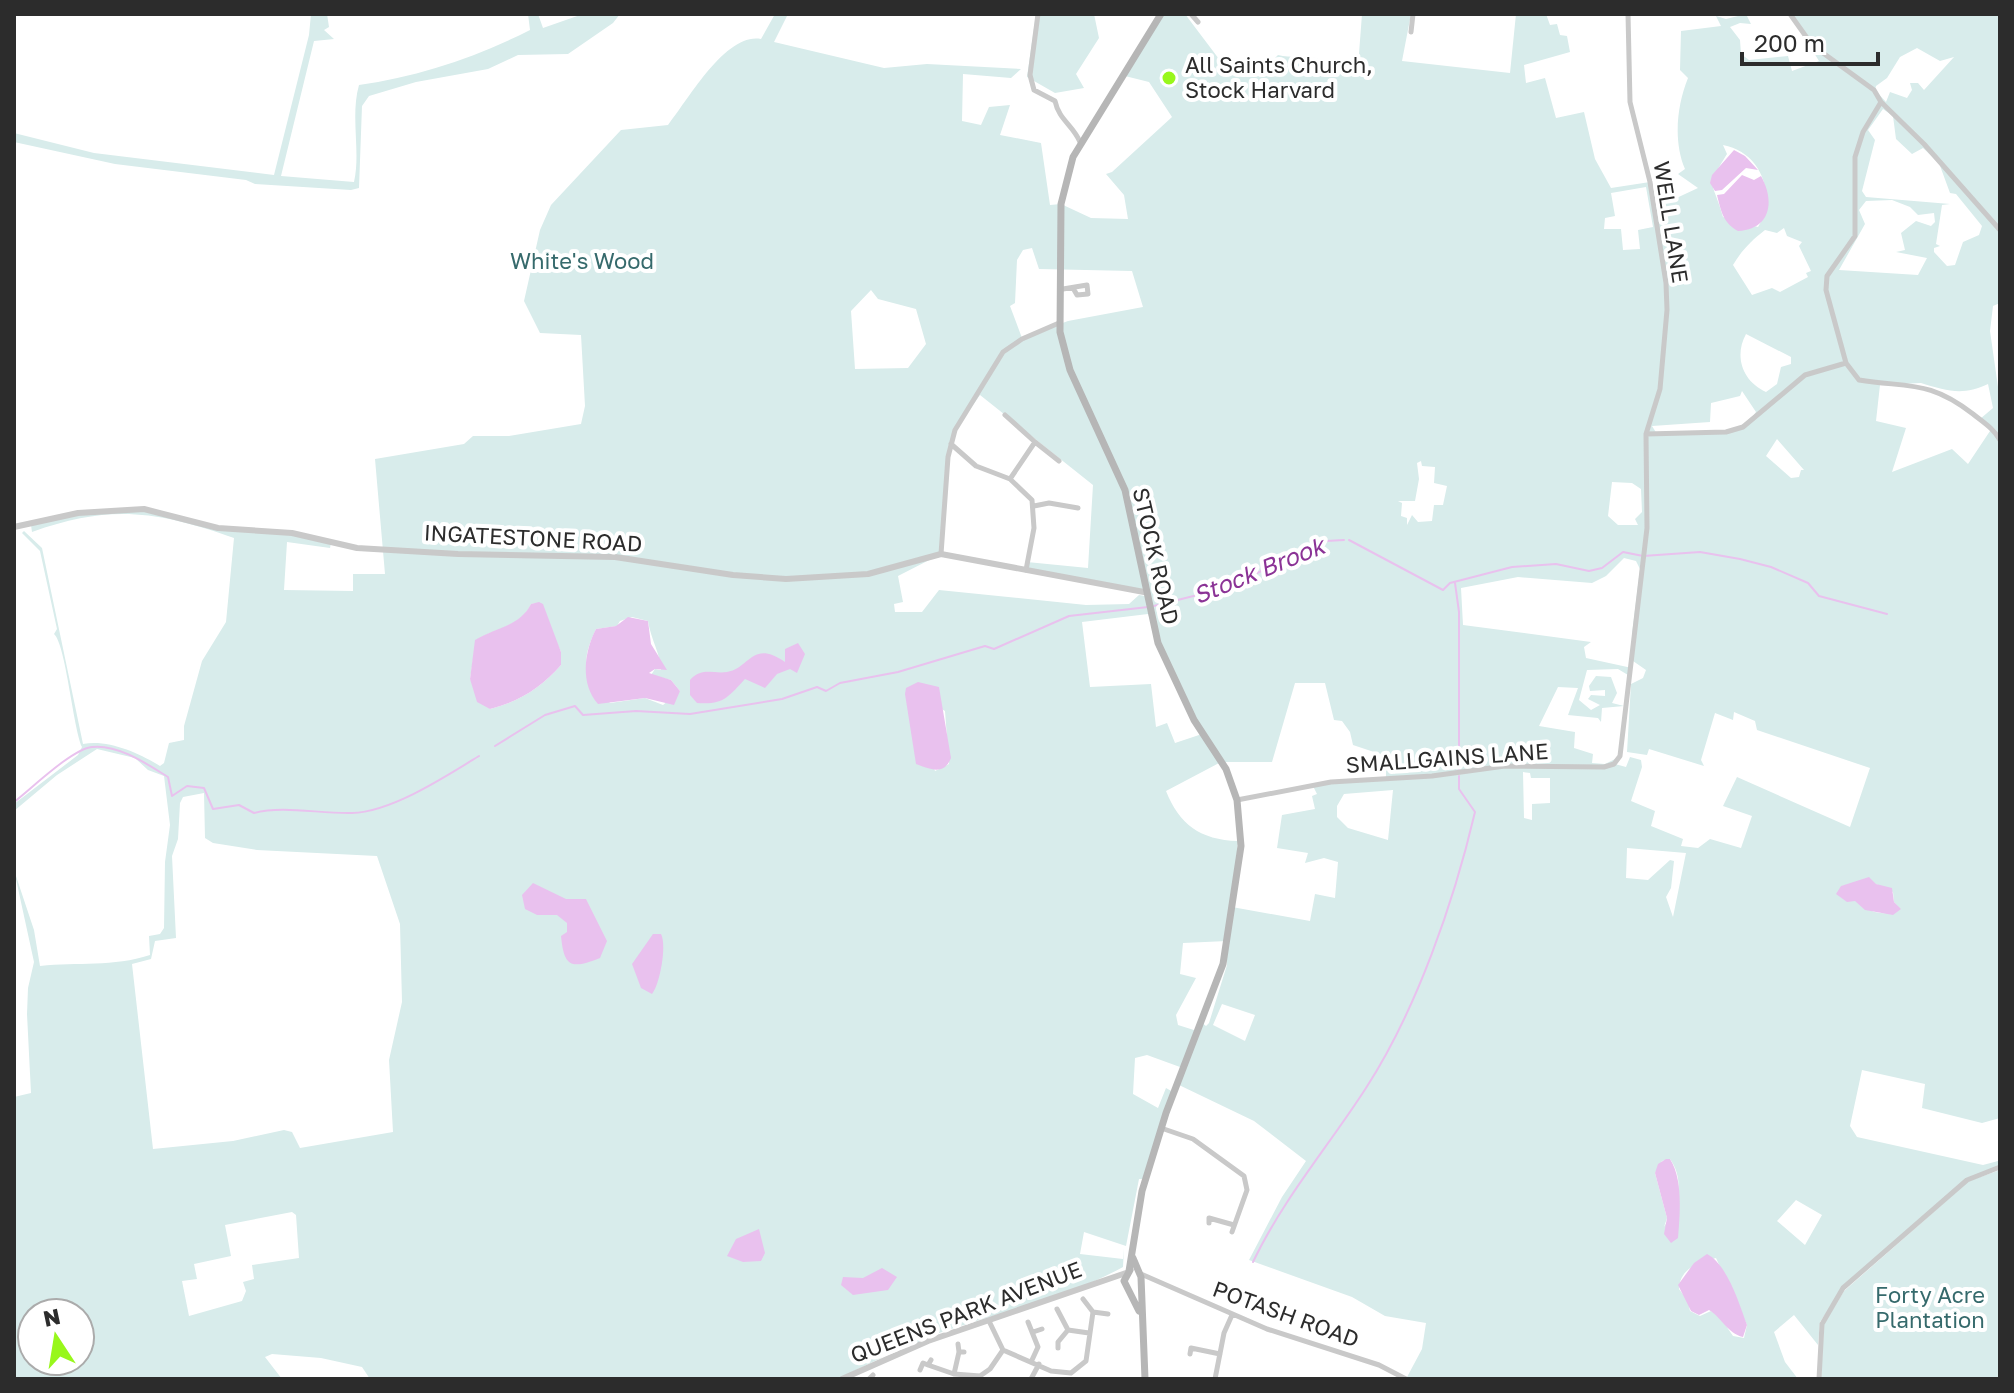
<svg xmlns="http://www.w3.org/2000/svg" width="2014" height="1393" font-family="'Golos Text',sans-serif">
	<style>
		.green { fill: #d8eceb; fill-rule: evenodd }
		.water { fill: #e9c1ee }
		.lines { fill: none; stroke-linecap: round; stroke-linejoin: round }
		.stream { stroke: #e9c1ee; stroke-width: 2 }
		.minor { stroke: #c9c9c9; stroke-width: 5 }
		.tertiary { stroke: #c9c9c9; stroke-width: 6 }
		.secondary { stroke: #b6b6b6; stroke-width: 7 }
		.poi-dot { fill: #98f71b; stroke: #fff; stroke-width: 3 }
		.labels { text-anchor: middle; stroke-width: 8; stroke-linejoin: round; paint-order: stroke }
		.poi-label { font-size: 22px; fill: #2c2c2c; stroke: #fff; text-anchor: start }
		.street-label { font-size: 22px; fill: #2c2c2c; stroke: #fff }
		.park-label { font-size: 22px; fill: #366a6c; stroke: #fff }
		.water-label { font-size: 24px; font-style: italic; fill: #8b3396; stroke: #fff }
	</style>
	<rect width="100%" height="100%" fill="#fff"/>
	<path class="green" d="M311 14H327L329 27 324 30 334 39 314 41 281 176 354 182C361 151 350 117 359 85 417 77 477 57 530 30L528 14H538L543 28 583 14H620L613 23 568 54 518 55 488 69 416 82 369 96 362 106 359 188 351 190 255 184 246 180 115 164 14 142V133L94 153 274 175 309 35Z
		M775 14H788L774 42 884 68 927 64 1021 69 1011 78 963 74 962 121 981 125 989 107 1010 105 1000 135 1041 143 1050 205 1061 204 1091 218 1128 219 1124 195 1106 174 1112 172 1172 117 1149 82 1125 76 1161 14H1185L1222 63 1240 61 1248 68 1269 64 1278 55C1291 58 1303 56 1316 58 1333 60 1339 73 1358 67L1362 14H1411L1402 61 1510 73 1516 14H1546L1550 25 1557 24 1560 35 1567 36 1570 52 1524 65 1526 83 1545 78 1556 118 1584 112 1595 159 1611 188 1650 182 1655 208 1698 188 1678 174 1685 169C1673 141 1677 105 1688 78L1680 70 1681 31 1721 26 1716 16 1726 19 1746 14 1751 24 1740 23 1730 27 1740 40 1741 54 1749 60 1788 56 1792 71 1819 61 1790 14H2000V303L1993 306 1990 331 2000 401V1118L1982 1123 1922 1108 1925 1084 1862 1070 1850 1126 1857 1137 1983 1165 1998 1161 2000 1165 1975 1176 1843 1288 1820 1322 1818 1345 1794 1315 1774 1332 1785 1362 1798 1379H1406L1422 1349 1426 1323 1385 1316 1352 1297 1249 1260 1282 1197 1306 1161 1254 1121 1179 1085 1180 1067 1147 1055 1135 1058 1133 1094 1158 1108 1166 1088 1173 1092 1146 1179H1139L1126 1246 1084 1232 1080 1254 1123 1259 1124 1248 1123 1267C1069 1297 1006 1311 948 1330 927 1336 906 1353 884 1351L881 1358 837 1379H370L362 1367 321 1358 272 1354 265 1357 282 1379H14V1097L31 1093 27 1014 28 988 34 962 14 870 34 930 40 966C78 962 113 967 150 955L149 936 160 934 164 928 165 862 170 825 164 776 148 770 135 758 97 749 57 775 14 811V804L78 755 82 747C73 727 66 645 54 634L57 629 40 551 22 533 24 531 42 548 83 744C108 739 139 753 160 766L164 763 169 743 184 740V726L202 661 226 622 234 538C156 511 111 504 32 532L31 525 63 516 132 509 205 525 292 533 331 543 330 548 287 542 284 590 353 591V574H385L375 459 464 444 473 436H509L581 424 585 406 581 335 540 333 524 301 540 230 551 205 621 130 668 125C688 100 726 32 761 39ZM1917 48 1940 61 1954 57 1924 90 1918 83H1910L1912 90 1907 98 1890 92 1886 102 1875 90 1876 86 1887 78 1900 57ZM1883 109 1893 116 1896 139 1912 154 1923 148 1939 163 1950 193 1956 194 1982 226 1979 235 1963 242 1955 265 1947 266 1934 252V248L1940 246 1936 244 1942 205 1950 204 1866 197 1862 191 1875 140 1868 130ZM1723 145C1762 152 1777 197 1758 227L1723 217C1712 178 1705 190 1727 154ZM1646 187 1653 227 1638 230 1640 249 1623 250 1621 229H1604L1605 218 1615 216 1611 193ZM1892 200 1910 207 1918 215 1934 213 1935 222 1931 226 1916 221 1901 233 1905 250 1896 252 1927 258 1918 275 1839 270 1865 224 1859 210 1866 201ZM1784 228 1787 236 1802 242 1799 246 1811 271 1806 273 1808 277 1780 292 1772 288 1752 295 1733 265C1742 250 1751 241 1765 230L1777 233ZM1032 248 1039 269 1132 271 1143 307 1068 321 1022 338 1010 306 1015 303 1017 260 1023 250ZM871 290 878 299 916 309 926 344 908 368 855 369 851 311ZM1746 334 1791 357V364L1781 367 1777 384 1766 392C1742 381 1734 356 1746 334ZM1921 383C1947 391 1963 396 1988 384L1993 408 1980 419 1992 428 1968 464 1952 449 1892 472 1906 428 1876 421 1880 385ZM1742 391 1756 412C1737 441 1687 433 1657 434L1652 426 1710 422 1711 403 1740 396ZM980 395 1093 485 1088 568 1027 562 1026 570 1144 592 1145 596 1139 595 1129 604 1086 605 939 590 922 612H895L894 604 903 602 898 576 941 554 951 444 955 430ZM1777 439 1804 470H1801L1799 477 1791 478 1766 456ZM1421 461 1422 466 1435 467 1434 483 1447 486 1443 505H1434L1432 521 1418 522 1412 515 1407 525V518L1401 516 1402 503 1398 501H1415L1419 479 1417 463ZM1612 482 1632 483 1641 489 1642 512 1635 519 1638 525H1618L1608 516ZM1624 558 1636 561 1640 569 1632 634 1633 661 1646 670 1643 678 1631 684 1627 752 1647 755 1649 749 1704 766 1701 760 1715 713 1733 720 1734 712 1755 721 1757 730 1870 768 1850 827 1737 777 1723 806 1752 816 1741 848 1710 839 1698 848 1681 846 1683 839 1651 826 1655 811 1631 801 1642 767 1641 760 1630 757 1626 767 1615 764 1622 745 1617 758 1605 764 1592 763 1593 754 1574 748 1575 732 1539 726 1558 687 1578 688 1568 715 1598 718 1601 722 1602 708 1624 706 1612 703 1617 693 1611 677 1596 676 1589 686 1590 691 1605 690V696L1591 695 1588 699 1600 705 1591 710 1579 700 1587 670 1618 669 1628 675 1632 668 1586 658 1584 647 1591 642 1463 625 1461 588 1518 577 1592 583 1606 576ZM539 603 561 652V665C542 687 519 702 490 709L470 679 476 640C495 628 523 626 531 604ZM1148 614 1202 734 1175 743 1167 723 1156 727 1151 684 1090 687 1082 622ZM632 617 648 621C651 640 661 655 661 670L655 669 651 675 671 680 680 691 663 705 645 698 610 703C585 674 579 665 596 629L617 626 620 621ZM1295 683H1325L1334 720 1342 721 1350 732 1353 745 1386 756V779L1312 784 1317 794 1312 796 1315 809 1282 815 1277 848 1308 853 1305 863 1324 858 1338 862 1335 898 1315 894 1310 921 1232 907 1238 841C1200 840 1179 824 1166 791L1221 762H1272ZM907 688 945 711 949 764 935 771ZM1523 772 1530 773 1531 778H1550V803L1532 804V820L1524 818ZM1393 790 1388 840 1348 828 1337 817V806L1344 794ZM204 793 205 838 213 843 257 850 377 856 400 924 402 1002 389 1060 393 1132 300 1148 292 1132 284 1130 233 1141 153 1149 132 964 151 959 155 941 176 938 172 856 178 839 180 803 183 797ZM1627 848 1686 853 1673 917 1666 897 1671 888 1674 861 1670 860 1648 880 1626 878ZM1876 884 1893 892 1894 902 1900 909C1876 921 1858 905 1841 886ZM1227 941V965L1209 1023 1206 1026 1201 1022 1197 1031 1178 1025 1176 1015 1196 978 1180 974 1183 943ZM1222 1004 1255 1015 1245 1041 1213 1025ZM1670 1159C1686 1182 1677 1205 1664 1227L1667 1218 1655 1173 1662 1161ZM1796 1200 1822 1215 1805 1245 1777 1221ZM292 1212 296 1215 299 1258 252 1265 254 1279 243 1282 246 1291 242 1301 189 1316 182 1281 197 1279 194 1264 231 1256 225 1225ZM1716 1258 1747 1325 1744 1338 1733 1336 1720 1317 1711 1311 1700 1316 1690 1311 1688 1301 1679 1289C1680 1268 1698 1263 1716 1258ZM32 1313H80V1361H32Z
		M1036 14H1094L1099 38 1076 74 1084 88 1055 93 1027 77Z
		M2000 1170V1379H1821L1824 1324 1844 1291 1969 1181Z"/>
	<path class="water" d="M1734 150 1745 156 1758 170 1746 168 1722 190 1715 191 1710 183 1712 175Z
		M1742 175 1754 180 1761 176C1775 201 1771 229 1738 231 1723 223 1721 211 1717 195L1724 194Z
		M539 602 543 604 561 652V665C542 687 519 702 490 709L477 702 470 679 475 640C497 627 520 626 531 604Z
		M628 617 648 621 651 644 667 670 655 669 649 673 671 680 680 691 674 705 645 698 598 704C580 684 584 652 596 629L616 626Z
		M798 643 805 654 797 673 790 669 777 674 765 688 745 679C728 697 724 705 697 703L690 695V680C702 667 713 674 727 672 750 668 752 639 785 662V649Z
		M918 682 939 687 951 758C944 776 930 769 916 764L905 694 906 688Z
		M1869 877 1876 884 1892 888 1894 902 1901 909 1893 915 1865 910 1855 901 1847 902 1836 894 1841 886Z
		M533 883 566 899H586L607 941 600 958C570 970 564 966 561 936L567 932V923L557 915H537L525 909 522 895Z
		M653 934H661C667 945 660 984 652 994L641 988 632 964Z
		M1666 1159H1670C1683 1179 1680 1214 1678 1238L1671 1243 1664 1234 1667 1218 1655 1173 1658 1164Z
		M759 1229 765 1253 761 1261 743 1262 727 1256 736 1239Z
		M1707 1254C1727 1264 1739 1303 1747 1325L1743 1337C1727 1333 1722 1318 1709 1310L1699 1315 1691 1311 1678 1285 1694 1263Z
		M882 1268 897 1277 888 1290 853 1295 841 1285 843 1277 863 1278Z"/>
	<g class="lines">
		<path class="stream" d="M1349 540 1443 590 1450 583 1512 567 1556 564 1589 571 1602 568 1623 552 1643 556 1700 552 1740 559 1771 567 1808 583 1819 596 1887 614
			M1455 583 1459 612V770
			M1154 606 1225 588 1326 541 1344 540
			M495 746 545 715 575 706 583 715 636 711 690 714 782 699 817 687 826 691 840 683 898 672 985 646 994 649 1069 616 1148 607
			M14 802C31 789 72 749 92 747 118 744 147 764 168 777L172 796 187 786 204 788 213 809 239 805 254 813C283 805 320 814 352 813 391 812 445 777 479 756
			M1253 1262C1283 1199 1328 1147 1366 1088 1416 1011 1454 902 1475 812L1459 789V776"/>
		<path class="minor" d="M1038 14 1030 75 1034 90 1055 101C1059 120 1073 125 1080 142
			M1191 14 1198 22
			M1790 14 1812 45 1874 90 1881 102 1924 144 2000 230
			M1411 32 1413 14
			M1881 102 1863 132 1855 157V236L1827 276 1826 290 1846 363 1859 380C1910 388 1929 380 1973 414 1984 423 1993 428 2000 440
			M1063 289 1087 285 1088 294 1077 295 1073 288
			M1005 415 1035 442
			M1646 434 1726 432 1743 427 1805 375 1846 363
			M951 444 976 466 1010 479 1032 500 1034 528 1026 570
			M1010 479 1035 442 1059 461
			M1034 506 1049 503 1078 508
			M941 554 948 457 955 430 1003 352 1022 339 1059 323
			M1237 800 1331 782 1432 776 1505 766 1604 767 1614 764 1620 756 1647 528 1646 434 1660 389 1667 310 1666 283 1650 182 1630 102 1628 14
			M1161 1128 1193 1139 1244 1176 1247 1190 1232 1232
			M1209 1223V1218L1234 1225
			M1141 1274 1267 1329 1379 1365 1406 1379
			M1057 1309 1068 1330 1089 1333
			M1093 1312 1108 1314
			M989 1321 1003 1350 1051 1371 1071 1373 1086 1361 1093 1312 1083 1299
			M1028 1322 1038 1347 1032 1360
			M1033 1332 1042 1329
			M958 1344 959 1352
			M1058 1348V1342L1068 1330
			M1190 1354 1191 1348 1220 1354
			M931 1360 928 1365 954 1374 980 1376 990 1369 1003 1350
			M920 1370 923 1363 928 1365
			M954 1374 959 1352H964
			M869 1379 873 1375
			M1031 1379 1039 1364
			M1215 1379 1224 1333 1232 1315
			M1819 1379 1822 1324 1843 1288 1967 1180 2000 1167"/>
		<path class="tertiary" d="M14 527 78 513 144 509 218 528 292 533 357 548 458 554 615 557 733 575 786 579 868 574 941 554 1144 592
			M842 1379 928 1341 1126 1273"/>
		<path class="secondary" d="M1133 1258 1141 1277 1145 1379
			M1130 1270 1124 1281 1139 1311
			M1129 1271 1142 1191 1166 1113 1223 964 1241 846 1237 800 1226 769 1194 720 1158 643 1125 490 1070 370 1060 332 1061 204 1073 157 1161 14"/>
	</g>
	<circle class="poi-dot" cx="1169" cy="78" r="8"/>
	<g class="labels">
		<g class="poi-label">
			<text x="1185" y="73">All Saints Church,<tspan x="1185" dy="25">Stock Harvard</tspan></text>
		</g>
		<g class="street-label">
			<text transform="translate(1671 222) rotate(81)" y="8">WELL LANE</text>
			<text transform="translate(533 538) rotate(3)" y="8">INGATESTONE ROAD</text>
			<text transform="translate(1156 556) rotate(77)" y="8">STOCK ROAD</text>
			<text transform="translate(1447 758) rotate(-4)" y="8">SMALLGAINS LANE</text>
			<text transform="translate(966 1312) rotate(-21)" y="8">QUEENS PARK AVENUE</text>
			<text transform="translate(1286 1314) rotate(20)" y="8">POTASH ROAD</text>
		</g>
		<g class="park-label">
			<text x="582" y="269">White's Wood</text>
			<text x="1930" y="1303">Forty Acre<tspan x="1930" dy="25">Plantation</tspan></text>
		</g>
		<g class="water-label">
			<text transform="translate(1259 571) rotate(-22)" y="8">Stock Brook</text>
		</g>
	</g>
	<rect width="2014" height="1393" fill="none" stroke="#2c2c2c" stroke-width="32"/>
	<g transform="translate(56 1337) rotate(348)"><circle r="38" fill="#ffffff" stroke="#ababab" stroke-width="2"/>
	<path d="M0-6L14 30L0 20L-14 30Z" fill="#98f71b"/>
	<text y="-12" font-size="22" font-weight="bold" text-anchor="middle" fill="#2c2c2c">N</text>
	</g>
	<path d="M1742 52v12h136v-12" fill="none" stroke="#2c2c2c" stroke-width="4"/>
	<text x="1754" y="52" font-size="24" fill="#2c2c2c" stroke="#ffffff" stroke-width="6" paint-order="stroke">200 m</text>
</svg>
